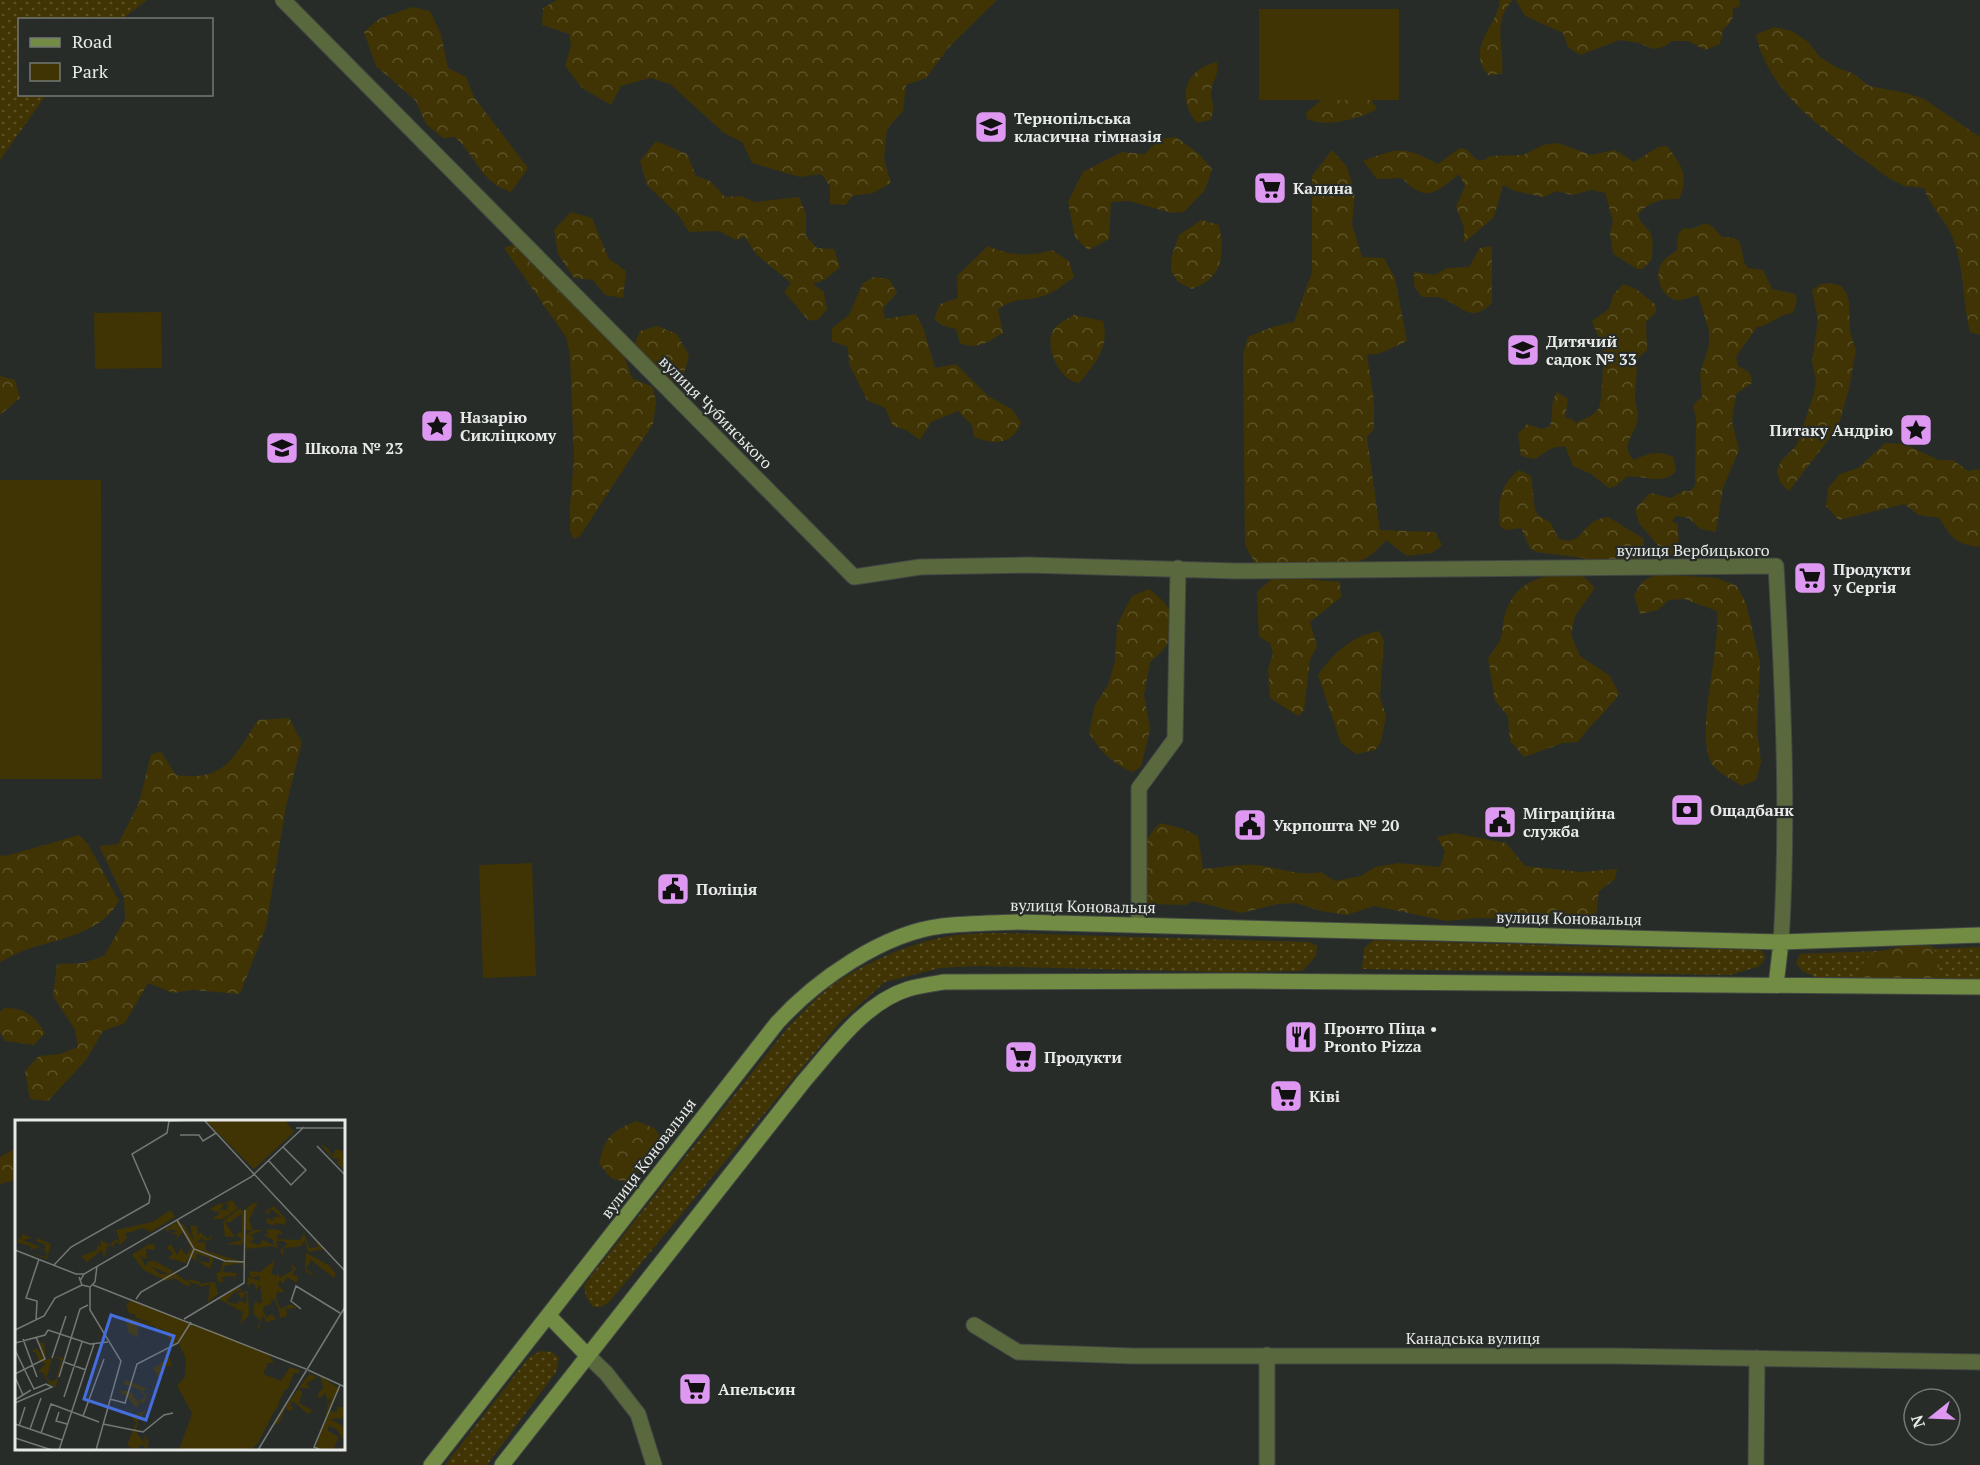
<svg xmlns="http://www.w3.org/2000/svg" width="1980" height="1465" font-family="'PT Serif',serif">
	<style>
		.green { fill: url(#green-dots) }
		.forest { fill: url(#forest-crowns) }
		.pitch { fill: #403404 }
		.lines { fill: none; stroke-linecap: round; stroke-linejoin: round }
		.minor-casing { stroke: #424744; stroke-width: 17 }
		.secondary-casing { stroke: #424744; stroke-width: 17 }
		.minor { stroke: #59693d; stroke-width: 15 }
		.secondary { stroke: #738c44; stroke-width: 15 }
		.labels { text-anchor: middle; stroke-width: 4.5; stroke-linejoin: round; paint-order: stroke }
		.poi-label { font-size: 16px; font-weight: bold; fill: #e7eae8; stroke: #272c29; text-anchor: start }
		.street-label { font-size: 16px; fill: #e7eae8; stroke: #272c29 }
		.inset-road { fill: none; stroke: #747875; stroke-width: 1.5 }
		.view { fill: #456ddb; fill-opacity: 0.15; stroke: #456ddb; stroke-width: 3 }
		.inset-edge { fill: none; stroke: #e7eae8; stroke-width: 3 }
	</style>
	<defs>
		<pattern id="green-dots" width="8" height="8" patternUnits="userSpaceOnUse" patternTransform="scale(1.5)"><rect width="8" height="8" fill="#403404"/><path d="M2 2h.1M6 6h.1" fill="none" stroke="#5c5229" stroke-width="1.8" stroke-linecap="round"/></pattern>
		<pattern id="forest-crowns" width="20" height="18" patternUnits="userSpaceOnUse" patternTransform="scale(1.5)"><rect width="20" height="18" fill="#403404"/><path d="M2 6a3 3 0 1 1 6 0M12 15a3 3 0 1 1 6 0" fill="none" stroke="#5c5229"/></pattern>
	</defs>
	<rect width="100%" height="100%" fill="#272c29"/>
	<path class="green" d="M0 0H147L122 19 20 20V94L46 95 0 160Z
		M1005 933 1309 942 1317 946 1316 956 1302 971 1222 972 976 966 940 968 885 982 840 1022 609 1302 602 1307H593L586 1297 584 1286 591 1276 789 1026C804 1011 819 994 837 982 863 964 909 944 940 938 961 933 984 933 1005 933Z
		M1374 940 1670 949 1752 948 1761 950 1766 957 1760 966 1730 975 1362 969 1364 948Z
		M1980 947V979L1815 977 1802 971 1796 963 1800 954Z
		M541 1351 552 1352 559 1358 556 1372 487 1465H445L529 1357Z"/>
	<path class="forest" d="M557 0H997L949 47 926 78 906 85 903 111 887 129 884 159 891 183 873 193 852 196 846 205 830 204V186L821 174 800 177 752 163 742 142 724 133 670 84 650 78 621 86 611 105 582 88 565 66 571 46 569 34 542 25 543 8Z
		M1500 0H1513C1491 22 1505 47 1502 74L1488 75C1465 46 1497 28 1500 0Z
		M1516 0H1739L1740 1 1739 7 1733 8C1732 20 1734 21 1723 29L1720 44 1705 50 1688 41H1672L1663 47 1653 49 1639 43 1620 40 1580 55 1568 47 1563 33 1525 16Z
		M412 7 430 11 441 34 448 68 466 77 474 97 528 168 511 192C479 181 478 158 455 137L443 138 426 124 416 101 376 66 364 32 379 19Z
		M1774 27 1792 31 1808 42 1820 57 1836 67 1854 74 1869 86 1906 93 1924 99 1980 137V335L1970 332C1962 300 1965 267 1952 236 1944 218 1930 207 1924 188L1904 186 1887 177C1837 138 1771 101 1756 35Z
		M1217 62C1219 74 1215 76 1212 86 1208 99 1218 105 1210 120L1197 123C1176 98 1185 69 1217 62Z
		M1326 96 1371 99 1377 109C1359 119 1326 128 1307 119L1306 113Z
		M1176 137 1199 154 1212 169 1205 190 1184 212 1171 213 1129 201 1111 202 1109 239 1088 250 1075 237 1068 202 1083 172 1122 152 1145 154 1159 139Z
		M656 141 687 154 696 176 710 181 725 197 741 196 755 202 799 197 806 214V236L817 248 834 249 840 267 826 279 813 284 824 292 827 309 819 319 809 321 784 292 791 283 756 254 745 237 736 240 719 231 689 232 679 216 647 185 640 161Z
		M1558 143 1591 155 1615 150 1634 162 1658 147 1667 146C1681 164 1690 176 1679 199 1662 199 1649 201 1638 215 1640 224 1645 225 1650 232 1654 240 1652 251 1652 259L1643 269H1637L1613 254 1610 233 1613 221 1605 193 1592 190 1572 195 1557 191 1543 197 1515 191 1503 185 1494 217 1464 243V227L1456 207 1465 186 1459 174C1435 193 1427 204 1402 178L1377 179 1363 161C1399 147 1404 146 1438 164L1460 148 1466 149 1477 160H1484L1491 156 1523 155 1543 145Z
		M1332 150 1347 167 1355 194 1352 224 1362 257 1384 258 1395 278 1407 341 1381 353 1367 355 1374 401V429L1367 437 1380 530 1435 532 1442 545 1432 553 1407 556 1386 540C1359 573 1341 563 1304 562 1288 562 1272 564 1256 565L1245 545 1243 355 1248 337 1272 327 1294 322 1312 272V176Z
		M571 212 592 218 609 259 626 271 623 298 605 295 593 280 574 278 558 254 554 230Z
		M1201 220 1219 225C1225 254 1223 278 1192 289L1178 282 1171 271 1172 255 1179 235Z
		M1706 223 1713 227 1722 237 1734 238 1740 242 1744 262 1748 268 1763 270 1772 289 1795 294 1797 300 1793 313C1779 314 1771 325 1757 327L1736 357 1738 366C1746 370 1753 373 1752 383L1736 394 1732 422 1739 450 1723 488 1716 532 1700 529 1689 518 1676 516 1672 521 1678 524 1679 552 1673 556H1667L1639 523 1635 509 1650 493 1671 498 1683 491H1690L1695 486 1696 419 1693 405 1702 397 1700 373 1709 345V331L1698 295C1693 296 1685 300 1679 300 1663 301 1652 275 1662 263 1665 258 1672 254 1677 250L1678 234 1684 228 1691 229Z
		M526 240 614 343 625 358 632 378 653 387 656 402 653 424 580 536 574 539 570 532V506L574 459 570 355 566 337 504 248Z
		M988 246C1010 256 1029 257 1052 250L1069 261 1074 277C1063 285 1053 294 1040 297 1021 302 1018 296 998 309L1003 333C989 341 977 351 960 343L956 329 943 326 934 319 940 304 958 298 957 276Z
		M1492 246V303C1471 322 1466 310 1446 300 1439 296 1429 297 1422 297L1414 286V272L1434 275 1447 268 1469 267 1480 248Z
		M874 277 889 279 897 293 883 308 885 319 916 314 924 330 935 368 956 364 988 396 1013 410 1021 423C1012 445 994 445 974 437L972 425 958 411 931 422 920 440 906 430 893 426 885 408 867 400 849 364 848 347 832 341V328L849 315 863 283Z
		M1831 283 1841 286 1847 294 1849 302 1850 332 1856 350 1849 389 1838 427 1789 491 1780 482 1777 471 1781 461 1797 445 1814 393 1816 381 1812 361 1818 320 1812 290 1821 284Z
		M1623 284 1636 289 1656 305V312L1646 322 1647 350 1636 360C1638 376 1635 384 1635 398 1635 405 1639 411 1638 417 1637 434 1618 445 1634 460 1650 453 1657 450 1673 457L1676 471C1661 487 1643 474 1626 477L1616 486 1609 488 1591 474 1573 466 1565 446 1552 448 1535 459 1521 456 1518 434 1527 424 1541 429 1549 427C1555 416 1549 403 1557 392L1568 399 1565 418 1572 419 1576 423C1584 419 1594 416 1599 408 1602 402 1604 355 1603 348 1601 339 1595 330 1592 321L1609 309 1613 295Z
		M1074 315 1103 321C1110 347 1095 364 1079 383 1061 382 1045 349 1052 333 1055 324 1066 320 1074 315Z
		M657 326 677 334 689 356 683 377 667 386 644 377 633 348 640 331Z
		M0 376 15 380 20 398 0 415Z
		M1885 443 1904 444 1939 460H1953L1968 471 1980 469V547C1956 545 1951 537 1939 518L1919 515 1904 504 1839 520 1826 506 1828 488 1840 474 1858 468Z
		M1519 470 1531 476 1535 510 1538 515 1550 522 1559 539C1578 545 1581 531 1593 522 1597 519 1603 518 1608 517L1644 539 1643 558 1614 570 1602 567 1584 558 1536 552 1530 548 1521 528 1506 530 1500 526C1497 504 1500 484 1519 470Z
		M1563 574 1583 576 1595 588 1575 616 1571 634 1580 656 1610 676 1619 694C1607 712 1590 724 1578 742L1563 743 1524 757 1510 741 1508 716 1495 701 1488 658C1492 652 1498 645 1501 638 1503 632 1502 625 1504 619 1510 588 1534 576 1563 574Z
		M1656 574 1717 578 1737 586 1746 603 1760 662 1757 729 1761 762 1756 780 1742 786C1733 780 1718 773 1712 764 1694 735 1721 650 1717 611L1684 599 1669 600 1658 610 1640 614 1634 595 1642 582Z
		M1275 576 1340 582 1341 597 1310 622 1317 646 1310 660 1304 711 1298 716 1270 698 1268 669 1273 653 1270 643 1259 637 1257 592Z
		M1149 589C1181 612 1182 637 1150 662L1144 695 1150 729 1141 767 1132 772C1112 763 1101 752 1089 733L1095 705 1108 685 1115 661 1117 625 1132 596Z
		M1379 631 1384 641 1380 697 1386 716 1381 742 1375 750 1356 754 1341 743 1318 675C1335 652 1350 637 1379 631Z
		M289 718 302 742 286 806 266 927 240 994 193 990 173 993 148 983 125 1023 103 1031 86 1060 48 1101 30 1099 25 1071 39 1056 60 1054 78 1047 75 1030 53 996 57 964 83 963 104 956 125 919 124 898 99 846 118 844 139 803 151 754 161 752 176 775C226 782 234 756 258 720Z
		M1160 823 1181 828 1198 836 1203 869C1220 868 1239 864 1256 865 1278 867 1300 877 1321 872L1335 881 1361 876 1375 867 1399 863 1440 867 1445 852 1437 837 1454 833 1506 843 1525 866 1581 872 1617 869 1615 879 1599 891 1596 917 1556 915 1528 919 1477 918 1447 921 1374 906 1347 915 1321 911 1296 903 1278 904 1241 913 1193 901 1186 905 1148 904 1132 885C1135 859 1142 842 1160 823Z
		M79 835 88 844 119 901C101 934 58 939 25 950 17 953 8 958 0 962V855L6 856Z
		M1909 945 1932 946 1939 957V972L1927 984 1859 981V968L1872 953Z
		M4 1008C26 1008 34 1015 45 1033L34 1045 5 1041 0 1032V1012Z
		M636 1121 654 1128 665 1142 628 1183 611 1178 599 1164C605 1137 610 1132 636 1121Z
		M16 1148V1180L0 1184V1157Z"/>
	<path class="pitch" d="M1259 9H1399V100H1259Z
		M161 312 162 368 95 369 94 313Z
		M0 480H101L102 779H0Z
		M532 863 536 976 483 978 479 865Z"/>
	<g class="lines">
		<defs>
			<path id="minor" d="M283 0 854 577 920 567 1027 565 1236 571 1776 566C1783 692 1789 816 1781 942
				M1139 925V788L1175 739 1178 568
				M974 1325 1018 1352 1133 1356H1615L1980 1362
				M587 1355 606 1373 638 1414 654 1465
				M1267 1355V1465
				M1756 1465 1757 1358"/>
			<path id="secondary" d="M1776 985 1781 942
				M549 1316 587 1355
				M431 1465 777 1023C816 980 883 933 942 926 966 923 992 923 1016 922L1781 942 1980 935
				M502 1465 804 1081C833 1048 864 1003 908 989 919 986 932 984 944 982L1240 981 1980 987"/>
		</defs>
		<use href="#minor" class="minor-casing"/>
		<use href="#secondary" class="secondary-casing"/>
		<use href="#minor" class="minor"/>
		<use href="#secondary" class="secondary"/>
	</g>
	<defs>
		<symbol id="school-square" viewBox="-11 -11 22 22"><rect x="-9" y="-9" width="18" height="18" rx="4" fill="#de98f2" stroke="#272c29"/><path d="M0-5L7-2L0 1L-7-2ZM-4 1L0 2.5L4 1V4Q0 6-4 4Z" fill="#111"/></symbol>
		<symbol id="supermarket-square" viewBox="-11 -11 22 22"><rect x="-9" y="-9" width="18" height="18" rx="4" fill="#de98f2" stroke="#272c29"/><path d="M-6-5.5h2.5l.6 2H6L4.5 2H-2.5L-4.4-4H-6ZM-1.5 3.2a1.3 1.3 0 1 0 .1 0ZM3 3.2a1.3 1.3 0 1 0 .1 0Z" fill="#111"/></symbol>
		<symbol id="sight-square" viewBox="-11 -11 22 22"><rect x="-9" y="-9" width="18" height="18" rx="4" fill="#de98f2" stroke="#272c29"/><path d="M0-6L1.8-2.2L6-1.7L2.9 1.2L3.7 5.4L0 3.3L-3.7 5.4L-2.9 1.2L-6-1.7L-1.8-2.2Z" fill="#111"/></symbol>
		<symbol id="bank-square" viewBox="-11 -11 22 22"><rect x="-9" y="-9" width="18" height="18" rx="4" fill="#de98f2" stroke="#272c29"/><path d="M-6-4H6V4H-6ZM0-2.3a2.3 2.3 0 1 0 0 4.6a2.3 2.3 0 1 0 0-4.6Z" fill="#111"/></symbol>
		<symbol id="civic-square" viewBox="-11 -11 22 22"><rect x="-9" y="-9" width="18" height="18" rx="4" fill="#de98f2" stroke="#272c29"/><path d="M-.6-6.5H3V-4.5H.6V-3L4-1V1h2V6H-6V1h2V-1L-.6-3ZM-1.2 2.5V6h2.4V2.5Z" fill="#111"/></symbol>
		<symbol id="restaurant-square" viewBox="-11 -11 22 22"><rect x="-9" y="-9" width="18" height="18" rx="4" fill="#de98f2" stroke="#272c29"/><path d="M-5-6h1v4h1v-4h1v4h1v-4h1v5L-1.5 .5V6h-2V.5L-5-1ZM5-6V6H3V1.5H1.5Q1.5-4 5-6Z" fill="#111"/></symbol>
	</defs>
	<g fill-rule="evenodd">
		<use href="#school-square" x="972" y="108" width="38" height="38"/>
		<use href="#supermarket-square" x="1251" y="169" width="38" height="38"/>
		<use href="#school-square" x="1504" y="331" width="38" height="38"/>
		<use href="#sight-square" x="418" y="407" width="38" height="38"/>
		<use href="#sight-square" x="1897" y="411" width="38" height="38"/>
		<use href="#school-square" x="263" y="429" width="38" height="38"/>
		<use href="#supermarket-square" x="1791" y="559" width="38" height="38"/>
		<use href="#bank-square" x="1668" y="791" width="38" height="38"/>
		<use href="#civic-square" x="1481" y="803" width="38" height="38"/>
		<use href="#civic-square" x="1231" y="806" width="38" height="38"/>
		<use href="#civic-square" x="654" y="870" width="38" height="38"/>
		<use href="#restaurant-square" x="1282" y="1018" width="38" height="38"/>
		<use href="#supermarket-square" x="1002" y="1038" width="38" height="38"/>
		<use href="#supermarket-square" x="1267" y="1077" width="38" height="38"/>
		<use href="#supermarket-square" x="676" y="1370" width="38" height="38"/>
	</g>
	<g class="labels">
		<g class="poi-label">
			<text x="1014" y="124">Тернопільська<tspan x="1014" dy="18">класична гімназія</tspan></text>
			<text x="1293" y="194">Калина</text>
			<text x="1546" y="347">Дитячий<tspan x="1546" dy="18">садок № 33</tspan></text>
			<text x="460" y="423">Назарію<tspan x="460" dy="18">Сикліцкому</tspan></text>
			<text x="1893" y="436" text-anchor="end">Питаку Андрію</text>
			<text x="305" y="454">Школа № 23</text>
			<text x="1833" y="575">Продукти<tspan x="1833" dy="18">у Сергія</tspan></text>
			<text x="1710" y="816">Ощадбанк</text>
			<text x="1523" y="819">Міграційна<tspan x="1523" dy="18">служба</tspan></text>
			<text x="1273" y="831">Укрпошта № 20</text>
			<text x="696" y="895">Поліція</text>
			<text x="1324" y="1034">Пронто Піца •<tspan x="1324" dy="18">Pronto Pizza</tspan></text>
			<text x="1044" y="1063">Продукти</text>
			<text x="1309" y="1102">Ківі</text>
			<text x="718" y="1395">Апельсин</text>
		</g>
		<g class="street-label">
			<text transform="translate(716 412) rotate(45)" y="6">вулиця Чубинського</text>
			<text x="1693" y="556">вулиця Вербицького</text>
			<text transform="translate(1083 906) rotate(1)" y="6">вулиця Коновальця</text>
			<text transform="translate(1569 918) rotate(1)" y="6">вулиця Коновальця</text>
			<text transform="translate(648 1158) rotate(-53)" y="6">вулиця Коновальця</text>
			<text x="1473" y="1344">Канадська вулиця</text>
		</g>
	</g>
	<g transform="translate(15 1120)">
		<rect width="330" height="330" fill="#272c29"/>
		<path d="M115 179 256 237 248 254 270 270 243 323 235 330H165L177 293 162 266 170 257 171 239 163 222 158 225 145 205 122 198 113 185Z" fill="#403404"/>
		<path d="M190 0H270L279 12 239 49ZM305 23 314 29 317 37 321 29 330 32V51L321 42 325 40 316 37ZM217 80 223 88 208 99H197L205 93 194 89 206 83 209 86 204 90H212L213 84H208ZM243 81 234 100 238 110 230 111V120L231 114 239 110H250L235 115 239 119 235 122 244 125 248 120 258 125V120L249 115H253L252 109 265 110 268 114H262V119L285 120 289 113 294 128 304 127 299 119 315 136 308 129 293 132 290 120 286 126 269 128 268 136 265 130 272 125 269 121H261L263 129 258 126 231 129 230 122 226 125 210 124 227 120 221 114 227 112V93L214 103 209 101 220 117H210L208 101 225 88 230 94 232 87ZM259 86 271 99 270 105 261 103V99L260 105 252 104 251 97 258 101 259 97H266L256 89 253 94 249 92ZM156 90 160 97 136 112 128 108 110 114 112 118 105 125 101 121 97 128 96 125 92 127 89 139 87 130 72 142 66 136 82 130V124L85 127 86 120 94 125 101 119 105 122 101 110 137 102ZM162 101 169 105 179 121 175 106H182L183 116 185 112 193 119 197 114 196 119 191 121 187 118 181 123 190 122 191 131 228 142 227 150 226 143 209 146 208 152 222 153 218 162 219 156 206 157 209 161 204 163 201 153 206 152 208 141 199 137 195 149 183 141 195 143 194 137 181 134 182 141 175 137 171 143 153 138 158 133 151 128 156 124 162 135 166 128 171 135 176 129 168 112 161 119 162 114H156L162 111 156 109 158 105 153 112 150 109ZM7 114 17 118 8 120 25 127 30 131V124L22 122 21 118 36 124 32 139 15 133 31 137 32 133 23 127 16 130 15 126 2 122 5 117 7 120ZM134 124 141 125 139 130 131 129 132 139 125 136 131 147 133 141H140L159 152 154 154 135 146 145 154H161L173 162 175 159 185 162 186 165 188 163 200 162 203 174 193 182 195 164 184 167 178 175 185 165 174 162V167L159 158 151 161 129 150 117 135ZM291 133 314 145 321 154 319 158 296 140 291 149 301 157 291 152 290 148ZM260 140 256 154 262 156V150L265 158 278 150 276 144 281 148 277 155 283 156 282 163 272 157 268 164 265 160 263 166 269 170 267 173 262 171 261 180 266 189 276 184 282 188 271 189 272 196 265 198 263 187 259 180H255L257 184 249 186 248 191 252 198 256 194 262 199 252 202 247 195 244 209 242 210 245 200 239 194V186L241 179 242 184 247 182 245 164 241 171 240 165 236 163 233 167 232 164 233 157 245 161V156L237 158 233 151 245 152ZM224 167 227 170 219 172 211 182 223 184 224 180 231 184 232 172 227 179 222 173 233 171 234 195 225 204 228 192 204 179ZM115 181 165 200 173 206 165 219H159L158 215 169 207 161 205 163 201 142 211 139 206 123 202V218L113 212 111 202 115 201 104 196 135 203 139 198 114 193 111 186ZM175 207 196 210 253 234 259 243H250L251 248 243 257 247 260 248 254 266 261 275 247 284 250 285 253H279L273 268 261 277 264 285 240 319 235 320 238 323 235 330H216L219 322 230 319 224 314 223 320V315L217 314V323L210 320 209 307H203L199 300 212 290 196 296 197 285 188 281 183 252 196 243H206H198V239L180 247 174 245 164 223 171 216 173 224 177 219 189 221 179 214 173 216ZM197 213 231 231 247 235 243 240 233 233 230 236 219 234V228L191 218ZM24 222 29 223 31 240 37 238 32 257 35 262 41 260 46 240 38 236 48 238 41 267 34 264 28 252 22 253 31 243 24 242 22 234 17 231 22 228 29 239ZM154 237 157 245 150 247 145 258 138 249ZM294 254 302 257 291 264 295 268H284L287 273 284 283 298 291 293 294 278 281 275 285 279 289 273 291 271 287 264 303 258 304ZM305 256 325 269 310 296 313 285 310 282 314 284 316 277 313 281 310 273 305 278 302 276 308 267ZM111 260 133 269 127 271 130 275 133 271 129 284 125 282 121 288 110 274 107 275 105 270 116 272 123 282 130 277 124 269 108 264ZM323 287H330V298L315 299 330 307V330H321L329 326V320L321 309 313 306V311L324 317 318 330H306L301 327 304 316 314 291 321 292ZM133 290 123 299 121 312 130 324 129 315 134 322 131 330 127 324 120 330 112 325 121 303 116 296ZM171 310 192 313 197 317 194 320 190 315 192 324 186 330H179V323L175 330H164Z" fill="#403404" fill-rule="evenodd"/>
		<path class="inset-road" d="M189 0 239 54M281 8H330M165 15H184L188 21 201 13M302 26 330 55M253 40 276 65 291 50 268 27M239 54 330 151M162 100 179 129 210 141 230 142M0 130 61 154H69M39 145 56 127 134 83 135 76 117 34 152 13 154 1 180 0M64 157 67 165 75 167 80 162 82 146M65 161 69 154 236 57 289 7M78 165 291 249M75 167V190L106 241 81 330M121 179 126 172 172 146 179 129M286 189 276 181 281 166 325 193M169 199 229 163 230 90M21 201 22 181 11 178 24 139M0 210 29 196 40 178 67 165M33 210 75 224 93 222M8 219 22 257M0 223 30 215 33 210M0 230 19 269 31 264 37 267 0 283M37 238 51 196M49 242 71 250M293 250 330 267M0 254 30 239 21 217M0 257 8 275M44 257 65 189 73 185M49 277 67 222M95 279 110 283 122 244 163 223 176 202M0 280 16 270M44 292 41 301 52 304M68 296 89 239M0 304 47 320M88 304 128 312 149 295 158 293M4 306 10 287M15 309 26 278M26 313 36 284 84 302M0 318 37 330M44 330 79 224M243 330 330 187M306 330 299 327 325 265"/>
		<path class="view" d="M96 195 159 216 131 300 69 279Z"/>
		<rect width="330" height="330" class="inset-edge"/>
	</g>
	<rect x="18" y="18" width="195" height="78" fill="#272c29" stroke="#747875" stroke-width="1.5"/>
	<rect x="30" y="38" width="30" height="9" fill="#738c44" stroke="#747875" stroke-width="1.5"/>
	<text x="72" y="48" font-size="18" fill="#e7eae8">Road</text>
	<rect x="30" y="63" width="30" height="18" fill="#403404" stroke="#747875" stroke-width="1.5"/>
	<text x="72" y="78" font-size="18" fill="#e7eae8">Park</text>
	<g transform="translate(1932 1417) rotate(252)"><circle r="28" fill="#272c29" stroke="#747875" stroke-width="1.5"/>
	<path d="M0-4.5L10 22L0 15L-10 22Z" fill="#de98f2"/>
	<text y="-9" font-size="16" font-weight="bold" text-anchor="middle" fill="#e7eae8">N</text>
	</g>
</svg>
